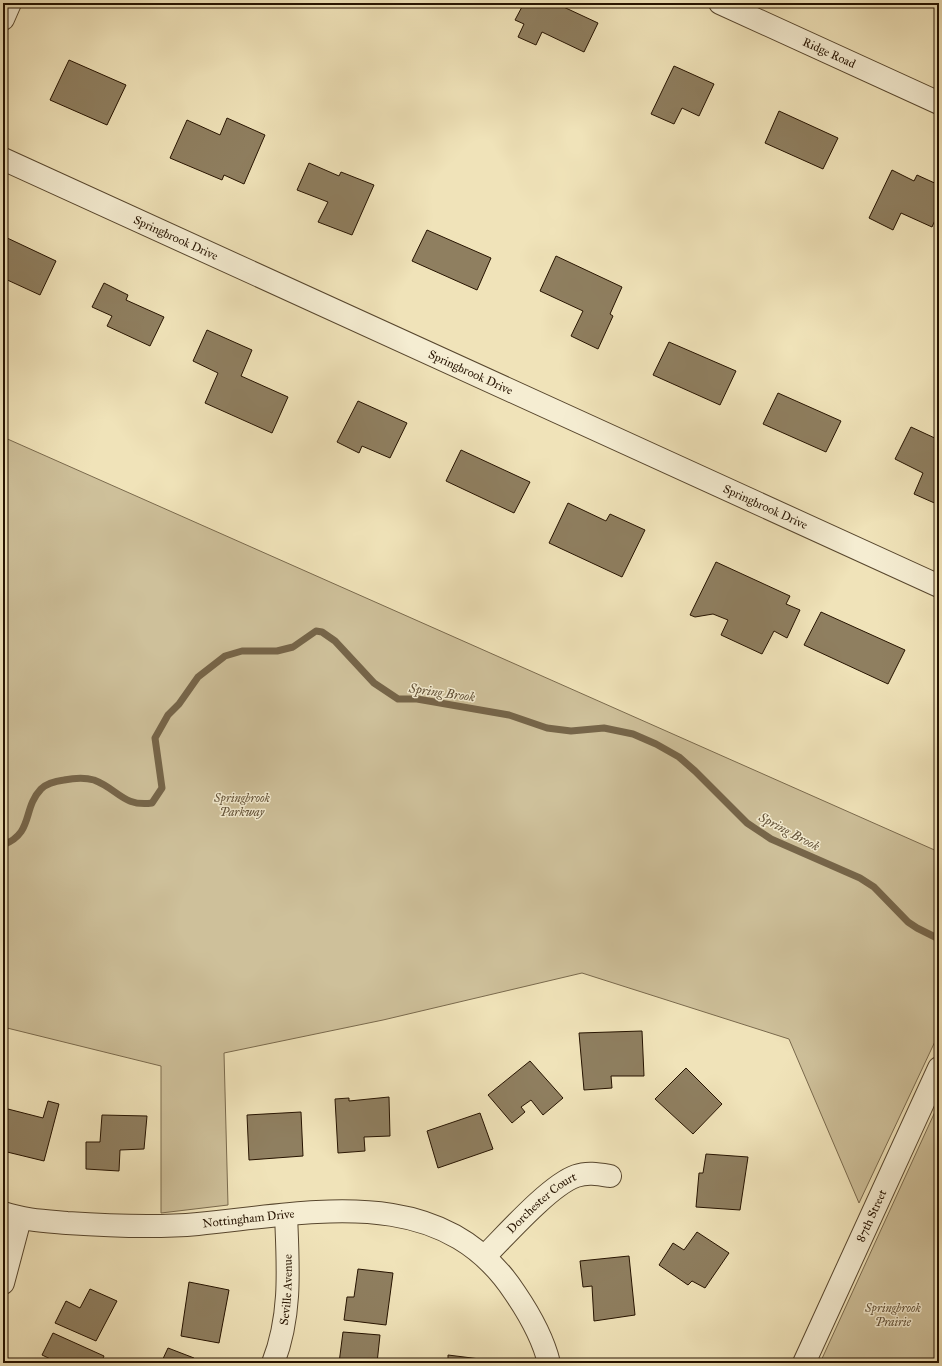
<svg xmlns="http://www.w3.org/2000/svg" width="942" height="1366" viewBox="0 0 942 1366" font-family="'IM FELL Great Primer',serif">
  <style>
    .green { fill: #cec09a; stroke: #7a6a4d }
    .lines { fill: none; stroke-linecap: round; stroke-linejoin: round }
    .stream { stroke: #766549; stroke-width: 7 }
    .building { fill: #8f7f60; stroke: #261300 }
    .minor-casing { stroke: #58472e; stroke-width: 24 }
    .tertiary-casing { stroke: #58472e; stroke-width: 24 }
    .minor { stroke: #f5edd2; stroke-width: 22 }
    .tertiary { stroke: #f5edd2; stroke-width: 22 }
    .labels { text-anchor: middle; dominant-baseline: central; stroke-width: 3; stroke-linejoin: round; paint-order: stroke }
    .street-label { font-size: 12px; fill: #261300; stroke: #f5edd2 }
    .park-label { font-size: 12px; font-style: italic; fill: #615036; stroke: #f5edd2 }
    .water-label { font-size: 13px; font-style: italic; fill: #625137; stroke: #f5edd2 }
  </style>
  <rect width="100%" height="100%" fill="#f0e3b9"/>
  <filter id="stains"><feTurbulence type="fractalNoise" baseFrequency=".005" numOctaves="4"/><feColorMatrix values="0 0 0 0 .2 0 0 0 0 .09 0 0 0 0 .02 0 0 0 .5 -.17"/></filter>
  <radialGradient id="worn" r=".72"><stop offset=".6" stop-color="#630" stop-opacity="0"/><stop offset="1" stop-color="#630" stop-opacity=".3"/></radialGradient>
  <g class="green">
    <path d="M3 437 939 852V1033L859 1203 789 1039 582 973 383 1020 224 1053 228 1205 161 1213V1066L3 1027Z"/>
    <path d="M939 1103V1363H820Z"/>
  </g>
  <g class="lines">
    <path class="stream" d="M3 845C34 833 22 809 41 789 47 783 56 781 64 780 74 778 84 777 94 780 118 789 123 807 152 803L162 788 155 738 168 715 179 704 198 677 225 656 242 651H277L293 647 316 631 322 632 335 641 374 683 398 699H417L509 715 547 728 571 731 604 728 633 734 656 744 679 757 695 771 747 823 771 839 860 878 874 887 908 922 917 928 939 939"/>
  </g>
  <g class="building">
    <path d="M524 3H555L598 23 584 52 542 32 536 45 518 37 524 24 515 20Z"/>
    <path d="M69 60 126 85 107 125 50 100Z"/>
    <path d="M674 66 714 84 699 116 682 108 674 124 651 114Z"/>
    <path d="M779 111 838 138 823 169 765 143Z"/>
    <path d="M227 118 265 135 244 184 224 175 222 180 170 158 187 120 220 135Z"/>
    <path d="M309 163 339 176 341 172 374 185 352 235 318 222 328 202 297 190Z"/>
    <path d="M892 170 914 181 917 175 939 185V219L936 218 932 227 901 213 893 230 869 218Z"/>
    <path d="M427 230 491 258 477 290 412 261Z"/>
    <path d="M3 236 56 261 40 295 3 278Z"/>
    <path d="M556 256 622 287 610 314 613 316 598 349 571 336 583 311 540 291Z"/>
    <path d="M104 283 128 295 126 300 164 317 150 346 107 326 112 316 92 307Z"/>
    <path d="M207 330 252 350 241 376 288 397 272 433 205 403 218 373 193 361Z"/>
    <path d="M669 342 736 371 720 405 653 375Z"/>
    <path d="M778 393 841 421 826 452 763 424Z"/>
    <path d="M358 401 407 423 390 458 362 446 359 453 337 442Z"/>
    <path d="M911 427 939 440V505L914 494 923 473 895 459Z"/>
    <path d="M461 450 530 482 514 513 446 481Z"/>
    <path d="M568 503 606 521 610 514 645 530 622 577 549 543Z"/>
    <path d="M716 562 790 596 786 604 800 610 787 638 774 631 762 654 721 635 728 620 713 614 695 617 690 615Z"/>
    <path d="M821 612 905 650 888 684 804 645Z"/>
    <path d="M642 1031 644 1076H611L612 1088 584 1090 579 1033Z"/>
    <path d="M530 1061 563 1098 543 1115 531 1100 521 1107 525 1112 512 1123 488 1095Z"/>
    <path d="M686 1068 722 1104 693 1134 655 1099Z"/>
    <path d="M389 1097 390 1136 364 1137 365 1151 338 1153 335 1099 349 1098V1101Z"/>
    <path d="M48 1101 59 1104 44 1161 3 1151 4 1108 43 1118Z"/>
    <path d="M301 1112 303 1156 249 1160 247 1115Z"/>
    <path d="M480 1113 493 1149 438 1168 427 1131Z"/>
    <path d="M102 1115 147 1116 144 1149 120 1150 119 1171 86 1169V1142H100Z"/>
    <path d="M706 1154 748 1157 740 1210 696 1207 699 1173H703Z"/>
    <path d="M697 1232 729 1253 705 1288 692 1281 688 1285 659 1265 673 1243 684 1250Z"/>
    <path d="M629 1256 635 1315 594 1321 592 1286 583 1287 580 1261Z"/>
    <path d="M358 1269 393 1273 386 1325 344 1320 347 1297H354Z"/>
    <path d="M189 1282 229 1290 219 1343 181 1336Z"/>
    <path d="M90 1289 117 1301 96 1341 55 1323 66 1301 80 1308Z"/>
    <path d="M343 1332 380 1335 377 1363H339Z"/>
    <path d="M53 1333 104 1356 101 1363H59L42 1355Z"/>
    <path d="M168 1348 194 1358 193 1363H161Z"/>
    <path d="M448 1355 488 1360 487 1363H448Z"/>
    <path d="M648 1360V1363H633Z"/>
  </g>
  <g class="lines">
    <g class="minor-casing">
      <g id="minor">
        <path id="s1" d="M720 3 939 103"/>
        <path d="M3 19 10 3"/>
        <path id="s2" d="M3 159 939 586"/>
        <path id="s3" d="M3 1213C24 1220 45 1221 67 1223 111 1226 155 1228 198 1224 311 1213 442 1181 515 1293 530 1315 543 1338 549 1363"/>
        <path id="s4" d="M485 1256C506 1235 550 1185 576 1176 587 1172 598 1174 610 1176"/>
        <path d="M3 1283 20 1219"/>
        <path id="s5" d="M273 1363C292 1315 288 1265 286 1215"/>
      </g>
    </g>
    <g class="tertiary-casing">
      <g id="tertiary">
        <path id="s6" d="M804 1363 939 1068"/>
      </g>
    </g>
    <use href="#minor" class="minor"/>
    <use href="#tertiary" class="tertiary"/>
  </g>
  <g class="labels">
    <g class="street-label">
      <text stroke="none"><textPath href="#s1" startOffset="120">Ridge Road</textPath></text>
      <text stroke="none"><textPath href="#s2" startOffset="190">Springbrook Drive</textPath></text>
      <text stroke="none"><textPath href="#s2" startOffset="514">Springbrook Drive</textPath></text>
      <text stroke="none"><textPath href="#s2" startOffset="838">Springbrook Drive</textPath></text>
      <text stroke="none"><textPath href="#s4" startOffset="78">Dorchester Court</textPath></text>
      <text stroke="none"><textPath href="#s6" startOffset="162">87th Street</textPath></text>
      <text stroke="none"><textPath href="#s3" startOffset="247">Nottingham Drive</textPath></text>
      <text stroke="none"><textPath href="#s5" startOffset="75">Seville Avenue</textPath></text>
    </g>
    <g class="park-label">
      <text x="242" y="798">Springbrook<tspan x="242" dy="14">Parkway</tspan></text>
      <text x="893" y="1308">Springbrook<tspan x="893" dy="14">Prairie</tspan></text>
    </g>
    <g class="water-label">
      <text transform="translate(442 693) rotate(8)">Spring Brook</text>
      <text transform="translate(789 832) rotate(28)">Spring Brook</text>
    </g>
  </g>
  <rect width="942" height="1366" fill="none" stroke="#f0e3b9" stroke-width="16"/>
  <rect x="4" y="4" width="934" height="1358" fill="none" stroke="#261300" stroke-width="2"/>
  <rect x="8" y="8" width="926" height="1350" fill="none" stroke="#261300"/>
  <rect width="100%" height="100%" filter="url(#stains)"/>
  <rect width="100%" height="100%" fill="url(#worn)"/>
</svg>
